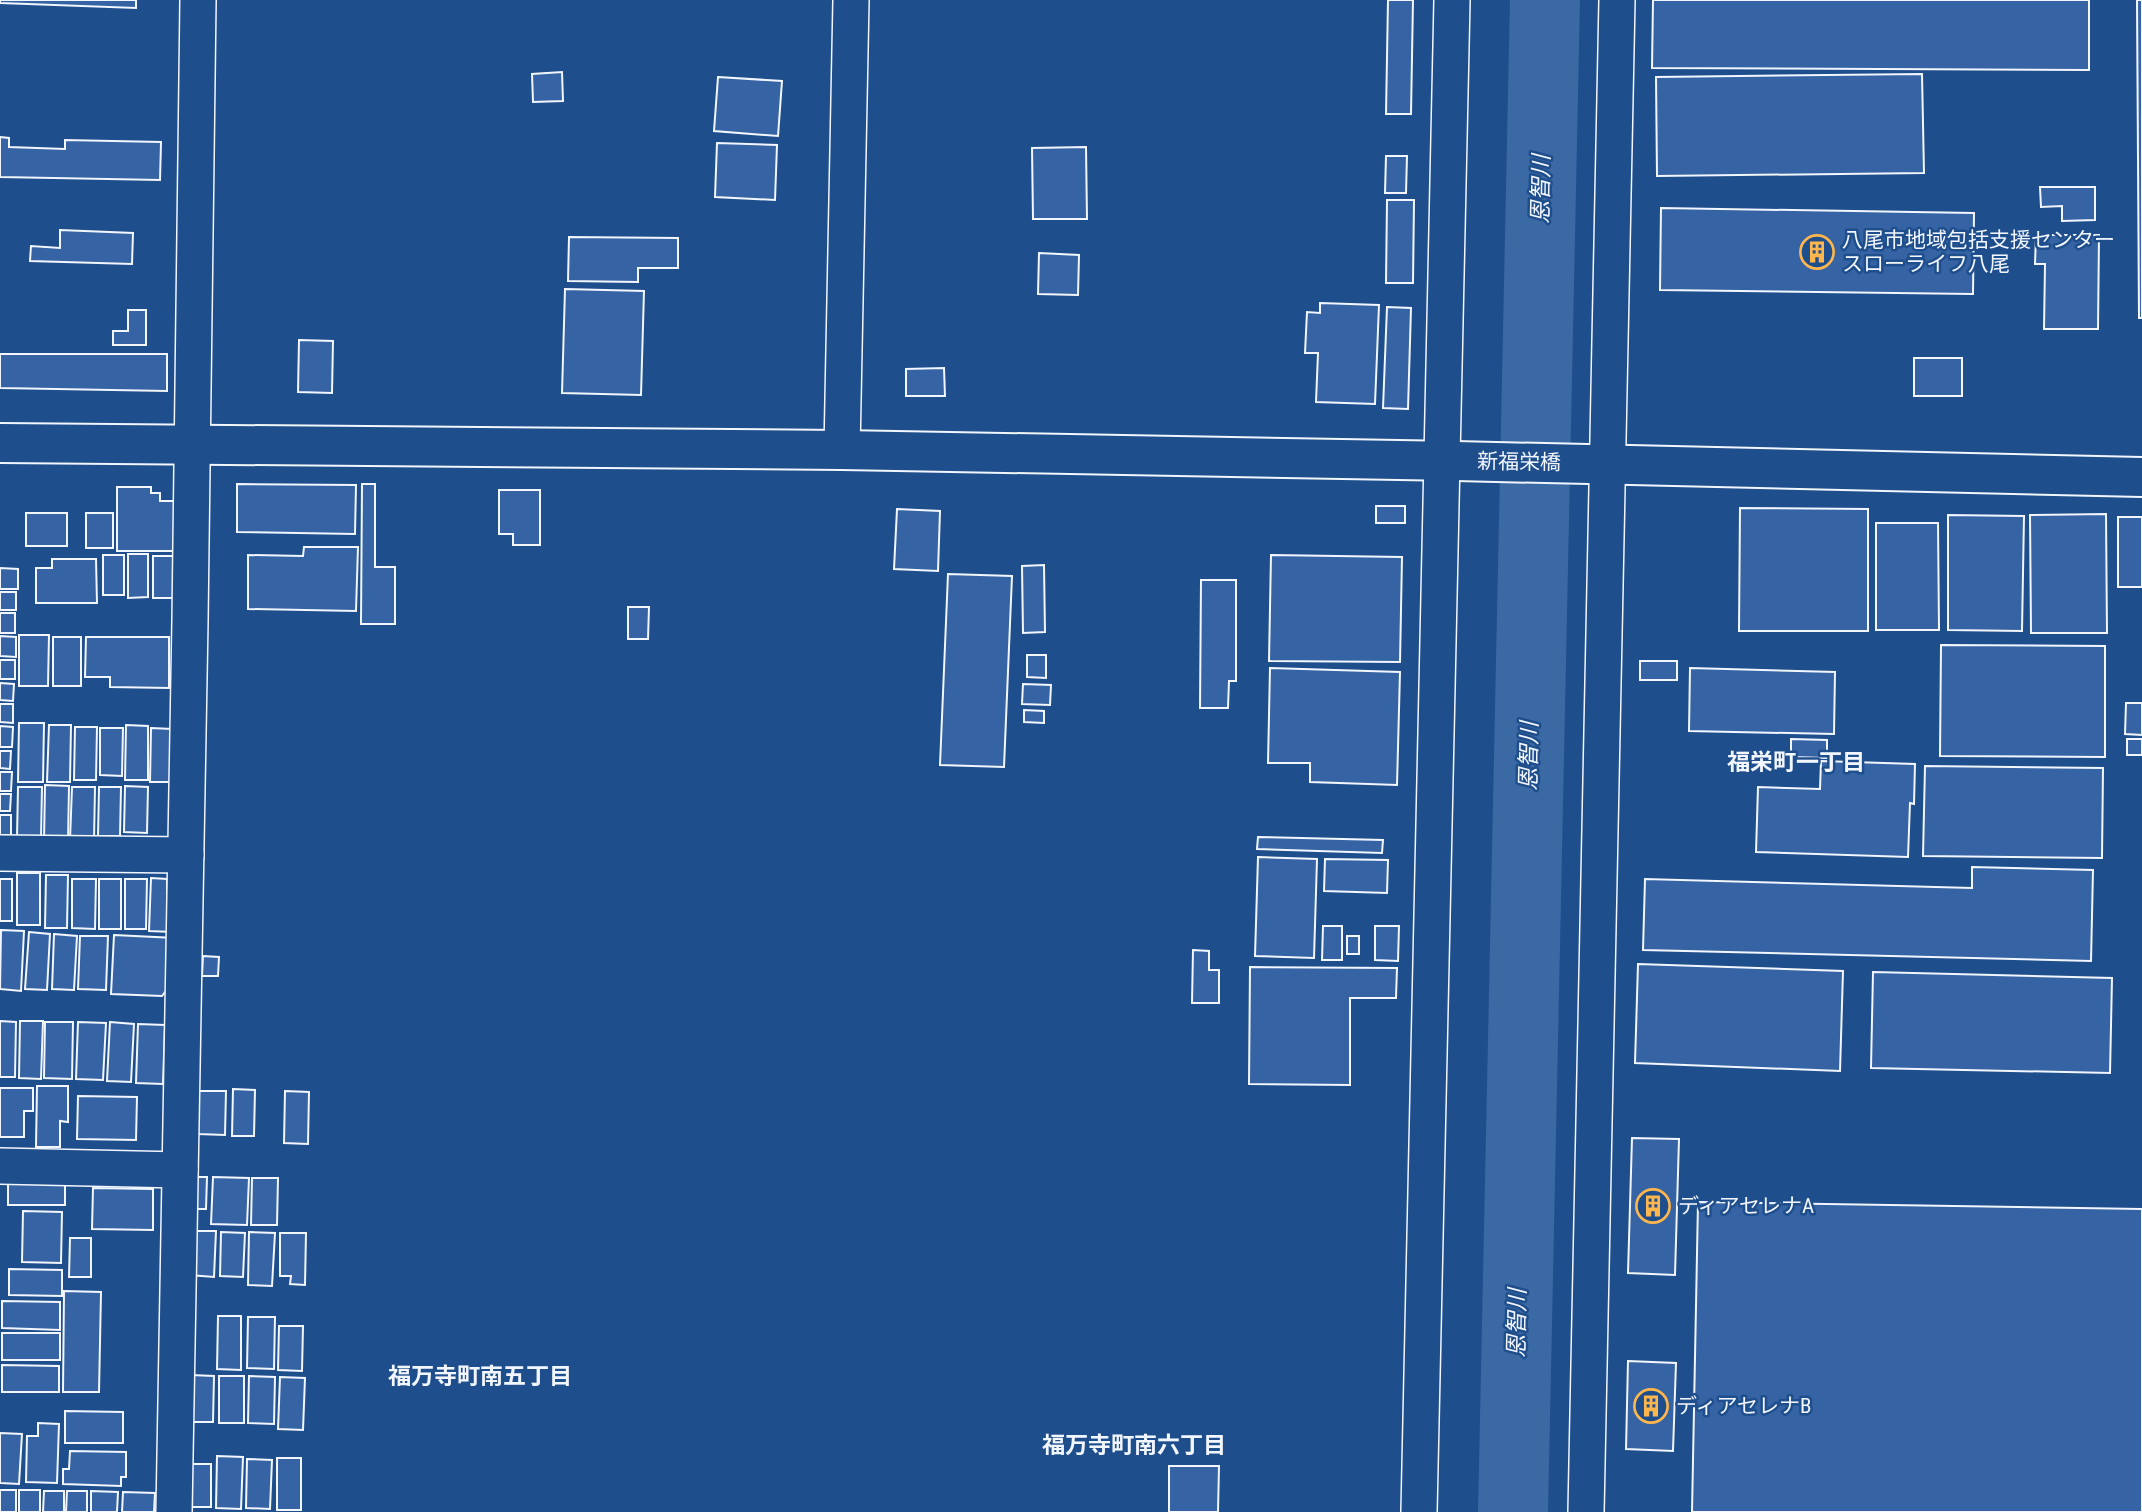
<svg xmlns="http://www.w3.org/2000/svg" width="2142" height="1512" viewBox="0 0 2142 1512" font-family="'Roboto Condensed','Noto Sans JP',sans-serif">
  <style>
    .lines { fill: none; stroke-linecap: round; stroke-linejoin: round }
    .river { stroke: #3b69a3; stroke-width: 70 }
    .building { fill: #3563a3; stroke: #f2f6ff; stroke-width: 2 }
    .street-casing { stroke: #f2f6ff; stroke-width: 38 }
    .secondary-casing { stroke: #f2f6ff; stroke-width: 42 }
    .street { stroke: #1f4e8c; stroke-width: 35 }
    .secondary { stroke: #1f4e8c; stroke-width: 38 }
    .labels { text-anchor: middle; dominant-baseline: central; stroke-width: 5; stroke-linejoin: round; paint-order: stroke }
    .poi-label { font-size: 21px; fill: #f2f6ff; stroke: #1f4e8c; text-anchor: start }
    .street-label { font-size: 21px; fill: #f2f6ff; stroke: #1f4e8c }
    .water-label { font-size: 23px; font-style: italic; fill: #f2f6ff; stroke: #1f4e8c }
    .neighbourhood-label { font-size: 23px; font-weight: bold; fill: #f2f6ff; stroke: #1f4e8c }
  </style>
  <rect width="100%" height="100%" fill="#1f4e8c"/>
  <g class="lines">
    <path class="river" d="M1513 1512 1545 0"/>
  </g>
  <g class="building">
    <path d="M0 0H136V8L0 3Z"/>
    <path d="M1388 0H1413L1411 114H1386Z"/>
    <path d="M1653 0H2089V70L1652 68Z"/>
    <path d="M2137 0H2142V318H2139Z"/>
    <path d="M562 72 563 101 533 102 532 74Z"/>
    <path d="M1922 74 1924 173 1657 176 1656 77Z"/>
    <path d="M718 77 782 81 778 136 714 131Z"/>
    <path d="M0 137 9 138V147L65 149V140L161 142 160 180 0 177Z"/>
    <path d="M717 143 777 145 775 200 715 197Z"/>
    <path d="M1086 147 1087 219H1033L1032 148Z"/>
    <path d="M1386 156H1407L1406 193H1385Z"/>
    <path d="M2040 187H2095V220L2062 221V206L2041 207Z"/>
    <path d="M1387 200H1414L1413 283H1386Z"/>
    <path d="M1661 208 1974 213 1973 294 1660 290Z"/>
    <path d="M60 230 133 233 132 264 30 261 31 246 60 248Z"/>
    <path d="M2036 235H2099L2098 329H2044L2045 264H2035Z"/>
    <path d="M569 237 678 238V268H638V282L568 281Z"/>
    <path d="M1039 253 1079 255 1078 295 1038 294Z"/>
    <path d="M565 289 644 291 641 395 562 393Z"/>
    <path d="M1320 303 1379 305 1375 404 1316 402 1318 353H1305L1307 312 1320 313Z"/>
    <path d="M1387 307 1411 308 1408 409 1383 408Z"/>
    <path d="M128 310H146V345H113V331H128Z"/>
    <path d="M299 340 333 341 332 393 298 392Z"/>
    <path d="M0 354H167V391L0 388Z"/>
    <rect x="1914" y="358" width="48" height="38"/>
    <path d="M944 368 945 396H906V369Z"/>
    <path d="M237 484 356 485 355 534 237 532Z"/>
    <path d="M362 484H375V567H395V624H361Z"/>
    <path d="M117 487H151V493H160V501H178V551H117Z"/>
    <path d="M499 490H540V545H513V534H499Z"/>
    <rect x="1376" y="506" width="29" height="17"/>
    <path d="M1740 508 1868 509V631H1739Z"/>
    <path d="M897 509 940 511 938 571 894 569Z"/>
    <rect x="26" y="513" width="41" height="33"/>
    <rect x="86" y="513" width="27" height="35"/>
    <path d="M2106 514 2107 633H2031L2030 515Z"/>
    <path d="M1948 515 2024 516 2022 631 1948 630Z"/>
    <rect x="2118" y="517" width="24" height="70"/>
    <path d="M1876 523H1938L1939 630H1876Z"/>
    <path d="M304 547H358L356 611 248 609V555L303 556Z"/>
    <path d="M128 554H148V597L128 598Z"/>
    <rect x="103" y="555" width="21" height="40"/>
    <path d="M1271 555 1402 557 1400 662 1269 661Z"/>
    <rect x="153" y="556" width="24" height="42"/>
    <path d="M52 559H96L97 603H36V568H52Z"/>
    <path d="M1044 565 1045 632 1023 633 1022 566Z"/>
    <path d="M0 568 18 569V589H0Z"/>
    <path d="M948 574 1012 576 1004 767 940 765Z"/>
    <path d="M1201 580H1236V681H1229L1228 708H1200Z"/>
    <rect x="0" y="592" width="16" height="18"/>
    <path d="M628 607H649L648 639H628Z"/>
    <rect x="0" y="613" width="15" height="20"/>
    <path d="M19 635H49L48 686H19Z"/>
    <path d="M0 636 16 637V657L0 656Z"/>
    <rect x="53" y="637" width="28" height="49"/>
    <path d="M86 637H169V688L110 687V677H85Z"/>
    <path d="M1941 645 2105 646V757L1940 756Z"/>
    <path d="M1027 655H1046V678L1027 677Z"/>
    <rect x="0" y="660" width="15" height="19"/>
    <rect x="1640" y="661" width="37" height="19"/>
    <path d="M1270 668 1400 672 1397 785 1310 782V763H1268Z"/>
    <path d="M1690 668 1835 672 1834 734 1689 731Z"/>
    <path d="M0 683 14 684 13 701 0 700Z"/>
    <path d="M1023 684 1051 685 1050 705 1022 704Z"/>
    <path d="M2126 703H2142V735L2125 734Z"/>
    <path d="M0 704H13V723L0 722Z"/>
    <path d="M1024 710 1044 711V723L1024 722Z"/>
    <path d="M19 723H44L43 782H18Z"/>
    <path d="M49 725H71L70 782H47Z"/>
    <path d="M126 725 148 726V780H125Z"/>
    <path d="M0 726 13 727 12 747H0Z"/>
    <path d="M75 727H97L96 780H74Z"/>
    <path d="M100 728H123L122 776 100 775Z"/>
    <path d="M151 728 172 729 171 782H150Z"/>
    <path d="M1791 739 1827 740V758L1791 757Z"/>
    <rect x="2127" y="739" width="15" height="16"/>
    <path d="M0 751H11L10 769 0 768Z"/>
    <path d="M1821 761 1915 764 1914 804 1910 803 1908 857 1756 852 1758 787 1820 789Z"/>
    <path d="M1925 766 2103 768 2102 858 1923 856Z"/>
    <path d="M0 772H12L11 791H0Z"/>
    <path d="M45 785 69 786 68 842H44Z"/>
    <path d="M125 786 148 787 147 833 124 832Z"/>
    <path d="M18 787H42L41 839 17 838Z"/>
    <path d="M72 787H95L94 841 70 840Z"/>
    <path d="M99 787H121L120 836H98Z"/>
    <path d="M0 794H11L10 811H0Z"/>
    <rect x="0" y="815" width="11" height="20"/>
    <path d="M1258 837 1383 840 1382 853 1257 849Z"/>
    <path d="M1258 857 1317 859 1314 958 1255 956Z"/>
    <path d="M1325 859 1388 860 1387 893 1324 891Z"/>
    <path d="M1972 867 2093 870 2091 961 1643 950 1645 879 1972 888Z"/>
    <rect x="17" y="873" width="23" height="52"/>
    <path d="M46 875H68L67 928H45Z"/>
    <path d="M151 878 167 879V893H174L173 932 149 931Z"/>
    <rect x="0" y="879" width="12" height="42"/>
    <path d="M72 879H96L95 929 72 928Z"/>
    <rect x="99" y="879" width="22" height="50"/>
    <path d="M125 879H147L146 929H125Z"/>
    <path d="M1323 926H1342V960H1322Z"/>
    <path d="M1375 926H1399L1398 961 1375 960Z"/>
    <path d="M1 930 24 931 21 991 0 989Z"/>
    <path d="M29 932 50 934 47 990 25 989Z"/>
    <path d="M54 934 77 936 74 990 52 989Z"/>
    <path d="M114 935 175 938 172 983 162 996 111 994Z"/>
    <path d="M80 936H108L106 990 78 989Z"/>
    <rect x="1347" y="936" width="12" height="18"/>
    <path d="M1193 950 1209 951V970H1219V1003H1192Z"/>
    <path d="M203 956 219 957 218 976H202Z"/>
    <path d="M1638 964 1843 971 1840 1071 1635 1063Z"/>
    <path d="M1250 967 1397 968 1396 998H1350V1085L1249 1084Z"/>
    <path d="M1873 972 2112 978 2110 1073 1871 1068Z"/>
    <path d="M0 1021 16 1022 15 1077H0Z"/>
    <path d="M20 1021H43L41 1079 19 1078Z"/>
    <path d="M45 1022H73L72 1079 44 1078Z"/>
    <path d="M78 1022 106 1023 103 1080 76 1079Z"/>
    <path d="M110 1022 134 1024 131 1082 107 1081Z"/>
    <path d="M138 1024 165 1025 163 1084 136 1083Z"/>
    <path d="M37 1086H68V1122L60 1121V1147H36Z"/>
    <path d="M0 1088H33V1111H24V1137H0Z"/>
    <path d="M233 1089 255 1090 254 1136H232Z"/>
    <path d="M199 1091H226L225 1135 198 1134Z"/>
    <path d="M285 1091 309 1092 308 1144 284 1143Z"/>
    <path d="M78 1096 137 1097 136 1140 77 1139Z"/>
    <path d="M1632 1138 1679 1139 1675 1275 1628 1273Z"/>
    <path d="M191 1177H207L206 1209H190Z"/>
    <path d="M213 1177 249 1178 247 1225 211 1224Z"/>
    <path d="M252 1178H278L277 1225H251Z"/>
    <path d="M8 1180 65 1181V1205H8Z"/>
    <path d="M93 1188 153 1189V1230L92 1229Z"/>
    <path d="M1698 1202 2142 1209V1512H1692Z"/>
    <path d="M23 1211 62 1212 61 1263 22 1262Z"/>
    <path d="M191 1231H216L214 1277 189 1275Z"/>
    <path d="M221 1232 245 1233 243 1277 220 1276Z"/>
    <path d="M249 1232 275 1233 272 1286 248 1285Z"/>
    <path d="M280 1233H306L305 1285 290 1284 291 1276H280Z"/>
    <path d="M70 1238H91V1277H69Z"/>
    <path d="M9 1269 62 1270V1296L9 1295Z"/>
    <path d="M64 1291 101 1292 99 1392H63Z"/>
    <path d="M2 1301 60 1302V1330L2 1328Z"/>
    <path d="M218 1316H241V1370L217 1369Z"/>
    <path d="M248 1317H275L274 1369 247 1368Z"/>
    <path d="M279 1326H303L302 1371 278 1370Z"/>
    <rect x="2" y="1333" width="58" height="27"/>
    <path d="M1628 1361 1676 1363 1673 1451 1626 1449Z"/>
    <path d="M2 1365 59 1366V1392H2Z"/>
    <path d="M191 1375 214 1376 213 1422H191Z"/>
    <rect x="219" y="1376" width="25" height="47"/>
    <path d="M249 1376 275 1377 274 1424 248 1423Z"/>
    <path d="M280 1377 305 1378 303 1430 278 1429Z"/>
    <path d="M65 1411 123 1412V1443H65Z"/>
    <path d="M38 1423 59 1424 57 1483 26 1482 27 1436H38Z"/>
    <path d="M0 1433 22 1434 19 1484 0 1483Z"/>
    <path d="M70 1451 126 1452V1477H121V1486L63 1484V1469H69Z"/>
    <path d="M217 1456 243 1457 241 1509 216 1508Z"/>
    <rect x="277" y="1458" width="24" height="52"/>
    <path d="M247 1459 272 1460 270 1509 246 1508Z"/>
    <path d="M188 1464H211V1507H187Z"/>
    <path d="M1169 1466H1219L1218 1512H1169Z"/>
    <rect x="0" y="1490" width="16" height="22"/>
    <rect x="19" y="1490" width="21" height="22"/>
    <path d="M44 1491H64V1512H43Z"/>
    <path d="M67 1491H87V1512H66Z"/>
    <path d="M91 1491 118 1492 117 1512H91Z"/>
    <path d="M123 1492 155 1493 154 1512H122Z"/>
  </g>
  <g class="lines">
    <g class="street-casing">
      <g id="street">
        <path d="M842 450 851 0"/>
        <path d="M0 853 186 855"/>
        <path d="M0 1166 180 1170"/>
        <path d="M174 1512 190 621 198 0"/>
        <path d="M1419 1512 1452 0"/>
        <path d="M1586 1512 1617 0"/>
      </g>
    </g>
    <g class="secondary-casing">
      <path id="secondary" d="M0 443 842 450 1456 461 2142 477"/>
    </g>
    <use href="#street" class="street"/>
    <use href="#secondary" class="secondary"/>
  </g>
  <defs>
    <g id="building-ring" transform="scale(1.75)"><circle r="9.5" fill="#1f4e8c" stroke="#ffb74d" stroke-width="1.5"/><path d="M-4-6H4V6H1V3H-1V6H-4ZM-2.5-4.3h1.7v1.8h-1.7ZM.8-4.3h1.7v1.8H.8ZM-2.5-1h1.7V.8h-1.7ZM.8-1h1.7V.8H.8Z" fill="#ffb74d"/></g>
  </defs>
  <g fill-rule="evenodd">
    <use href="#building-ring" x="1817" y="252"/>
    <use href="#building-ring" x="1653" y="1206"/>
    <use href="#building-ring" x="1651" y="1406"/>
  </g>
  <g class="labels">
    <g class="poi-label">
      <text x="1842" y="240">八尾市地域包括支援センター<tspan x="1842" dy="24">スローライフ八尾</tspan></text>
      <text x="1678" y="1206">ディアセレナA</text>
      <text x="1676" y="1406">ディアセレナB</text>
    </g>
    <g class="street-label">
      <text transform="translate(1519 462) rotate(1)">新福栄橋</text>
    </g>
    <g class="water-label">
      <text transform="translate(1541 189) rotate(-89)">恩智川</text>
      <text transform="translate(1529 756) rotate(-89)">恩智川</text>
      <text transform="translate(1517 1323) rotate(-89)">恩智川</text>
    </g>
    <g class="neighbourhood-label">
      <text x="1796" y="762">福栄町一丁目</text>
      <text x="480" y="1376">福万寺町南五丁目</text>
      <text x="1134" y="1445">福万寺町南六丁目</text>
    </g>
  </g>
</svg>
